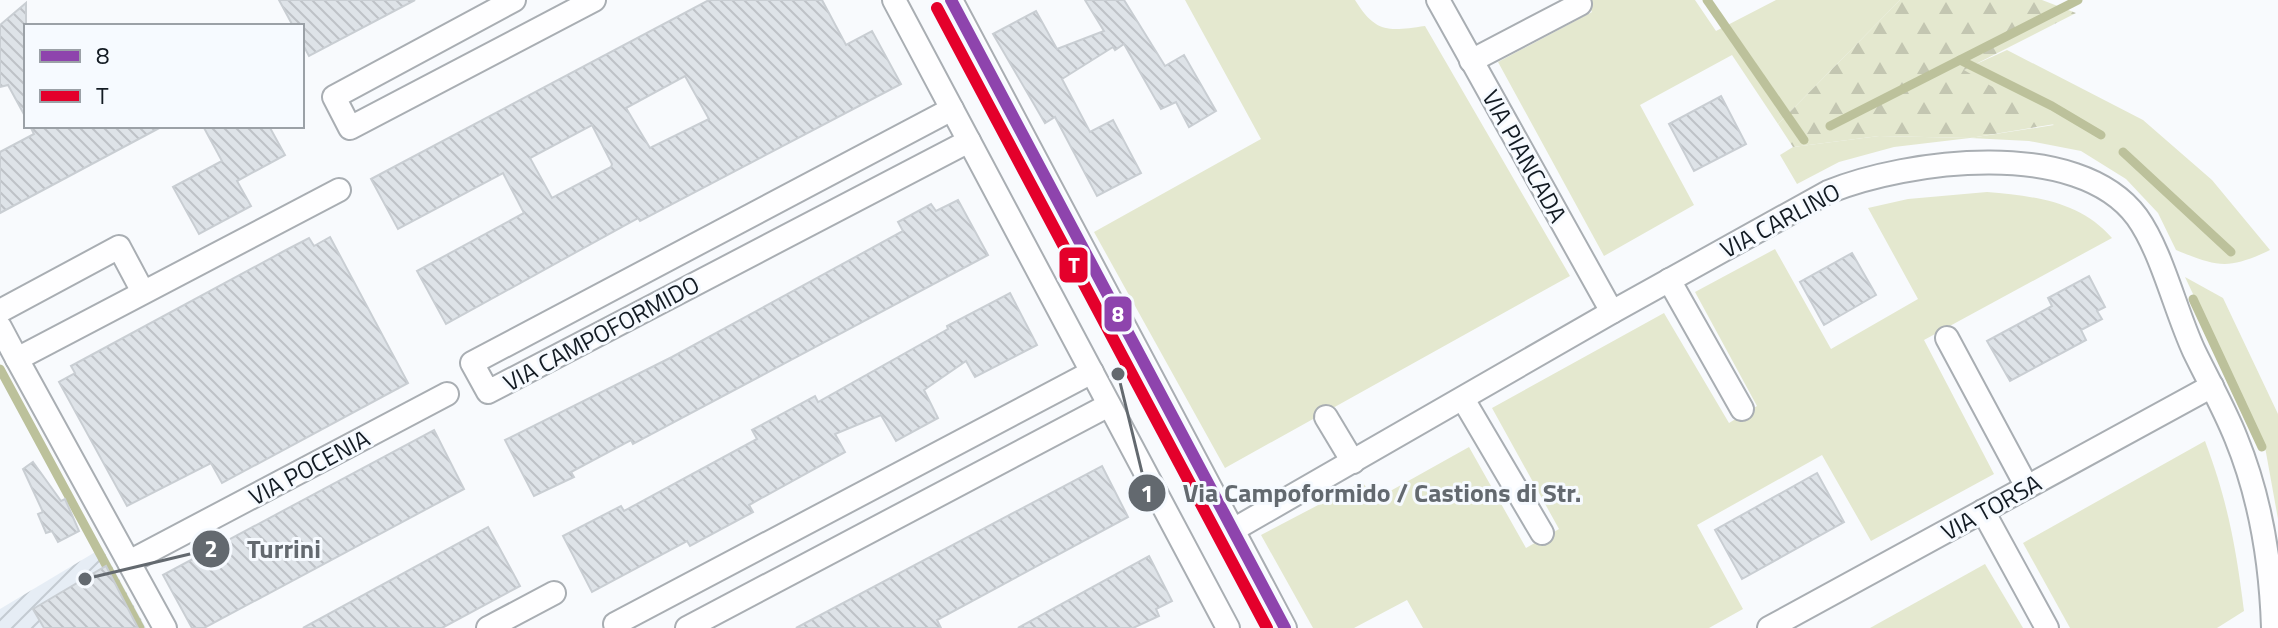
<svg xmlns="http://www.w3.org/2000/svg" width="2278" height="628" viewBox="0 0 2278 628" font-family="'Titillium Web',sans-serif">
  <style>
    .industrial { fill: url(#industrial-furrows) }
    .green { fill: #e4e8cf }
    .forest { fill: url(#forest-firs) }
    .lines { fill: none; stroke-linecap: round; stroke-linejoin: round }
    .stream { stroke: #bcc19b; stroke-width: 9 }
    .building { fill: url(#building-back-hatch); stroke: #c9ced3; stroke-width: 2; fill-rule: evenodd }
    .street-casing { stroke: #a9aeb3; stroke-width: 26 }
    .street { stroke: #fefeff; stroke-width: 22 }
    .bus-1-casing { stroke: #f6faff; stroke-width: 18 }
    .bus-2-casing { stroke: #f6faff; stroke-width: 18 }
    .bus-1 { stroke: #8e44ad; stroke-width: 12 }
    .bus-2 { stroke: #e4002b; stroke-width: 12 }
    .labels { text-anchor: middle; dominant-baseline: central; stroke-width: 6; stroke-linejoin: round; paint-order: stroke }
    .street-label { font-size: 24px; fill: #131b23; stroke: #f6faff }
    .leader { fill: none; stroke: #63696f; stroke-width: 3 }
    .callout-dot { fill: #63696f; stroke: #f6faff; stroke-width: 3 }
    .mark-label { font-size: 24px; text-anchor: middle; font-weight: bold; fill: #fff }
    .callout-label { font-size: 26px; text-anchor: middle; font-weight: bold; fill: #63696f; stroke: #f6faff; stroke-width: 6; stroke-linejoin: round; paint-order: stroke }
    .line-badge { stroke: #f6faff; stroke-width: 3 }
    .badge-label { font-size: 22px; text-anchor: middle; font-weight: bold; fill: #fff }
  </style>
  <defs>
    <pattern id="industrial-furrows" width="10" height="10" patternUnits="userSpaceOnUse" patternTransform="scale(2)"><rect width="10" height="10" fill="#e6edf5"/><path d="M-1 1l2-2M0 10L10 0M9 11l2-2" fill="none" stroke="#c4cbd2"/></pattern>
    <pattern id="forest-firs" width="22" height="20" patternUnits="userSpaceOnUse" patternTransform="scale(2)"><rect width="22" height="20" fill="#e4e8cf"/><path d="M5 1l3.5 6h-7zM16 11l3.5 6h-7z" fill="#c3c6b1"/></pattern>
    <pattern id="building-back-hatch" width="6" height="6" patternUnits="userSpaceOnUse" patternTransform="scale(2)"><rect width="6" height="6" fill="#dee3e8"/><path d="M-1 5l2 2M0 0l6 6M5-1l2 2" fill="none" stroke="#bec2c7"/></pattern>
  </defs>
  <rect width="100%" height="100%" fill="#f8fafd"/>
  <path class="industrial" d="M102 548 146 628H0V609Z"/>
  <g class="green">
    <path d="M1185 0H1355C1376 34 1389 31 1425 26L1570 276 1225 468 1094 232 1261 139Z"/>
    <path d="M1586 0H1695L1716 31 1776 0H1900L1778 124 1732 55 1640 105 1694 205 1604 256 1498 62 1592 12Z"/>
    <path d="M2007 50 2143 120 2212 180 2270 250C2228 270 2218 267 2176 250L2158 213 2126 179 2081 151 2029 141 1970 138 1894 147 1839 162 1797 184 1780 155 1793 147 1879 136 1970 138 2054 125 1963 70Z"/>
    <path d="M1987 192C2034 196 2080 201 2112 238L1924 340 1994 474 1871 541 1822 455 1697 525 1743 609 1709 628H1423L1407 600 1354 628H1313L1261 535 1362 482 1376 499 1469 447 1526 548 1559 529 1492 408 1664 313 1729 423 1757 406 1695 292 1775 249 1831 349 1918 299 1868 208 1908 199Z"/>
    <path d="M2185 277 2223 298 2278 414V519L2265 447Z"/>
    <path d="M2205 441C2228 502 2236 548 2244 611L2217 628H2070L2023 543Z"/>
    <path d="M1985 564 2023 628H1870Z"/>
  </g>
  <path class="forest" d="M1900 0H2042L2076 13 1964 70 2055 124 1970 138 1879 136 1793 147 1778 124Z"/>
  <g class="lines">
    <g class="stream">
      <path d="M1707 0 1804 140"/>
      <path d="M1960 60 2052 106 2101 135"/>
      <path d="M1830 126 2078 0"/>
      <path d="M2123 152 2231 252"/>
      <path d="M2193 299 2262 447"/>
      <path d="M0 369 140 628"/>
    </g>
  </g>
  <g class="building">
    <path d="M279 0H415L309 56 302 43V26H293Z"/>
    <path d="M709 0H822L846 45 872 31 901 84 640 221 638 218 446 324 417 271 524 213 503 173 398 229 371 179ZM685 76 709 119 650 148 626 108ZM592 125 612 164 611 167 552 198 530 158Z"/>
    <path d="M1085 0H1124L1165 66 1184 55 1216 111 1189 127 1176 102 1161 109 1124 44 1115 50 1113 47 1062 79 1090 132 1113 120 1141 173 1097 196 1055 117 1045 123 993 34 1036 11 1057 49 1104 31Z"/>
    <path d="M26 3V118L8 85 0 87V25Z"/>
    <path d="M1721 96 1746 144 1694 171 1669 124Z"/>
    <path d="M30 126H163L0 213V152L34 134Z"/>
    <path d="M203 126H269L285 155 237 181 251 206 199 234 173 187 222 161Z"/>
    <path d="M958 200 988 255 633 444 631 440 571 472 574 477 534 496 505 440 672 357 903 231 898 222 931 204 936 211Z"/>
    <path d="M330 237 408 383 222 483 211 463 127 506 59 382 75 373 71 366 286 250 309 238 314 246Z"/>
    <path d="M1852 253 1876 295 1824 325 1800 282Z"/>
    <path d="M2089 276 2105 307 2097 311 2102 319 2081 330 2086 340 2010 381 1987 341 2052 306 2048 298Z"/>
    <path d="M1010 293 1037 345 975 377 966 361 924 390 938 418 896 441 881 415 835 434 845 452 749 505 753 512 690 546 687 541 592 592 563 536 621 506 624 511 757 439 752 430 815 396 818 402 948 329 947 326Z"/>
    <path d="M434 430 464 489 204 628H192L163 575Z"/>
    <path d="M33 462 61 501 65 499 79 531 58 542 52 531 46 533 38 514 43 512 23 469Z"/>
    <path d="M1102 466 1128 517 937 620 941 628H796Z"/>
    <path d="M1817 473 1844 522 1742 579 1715 530Z"/>
    <path d="M488 527 520 586 442 628H303Z"/>
    <path d="M1149 556 1172 601 1156 609 1159 616 1133 628H1018Z"/>
    <path d="M106 566 138 628H44L33 609Z"/>
  </g>
  <g class="lines">
    <g class="street-casing">
      <g id="street">
        <path d="M514 0 334 97 350 128 594 0"/>
        <path d="M894 0 1228 628"/>
        <path d="M951 0 1285 628"/>
        <path d="M1438 0 1612 312"/>
        <path d="M1471 61 1580 4"/>
        <path d="M952 109 472 363 488 392 969 141"/>
        <path d="M1669 280 1742 409"/>
        <path d="M0 311 119 247 143 292"/>
        <path d="M0 327 17 359"/>
        <path d="M1947 338 2027 487"/>
        <path d="M1463 399 1542 533"/>
        <path d="M1326 417 1353 462"/>
        <path d="M1983 511 2047 628"/>
        <path d="M1233 530 1612 312 1828 192C1907 160 2078 137 2137 217 2162 252 2175 310 2194 351 2208 380 2224 408 2236 438 2261 499 2271 563 2273 628"/>
        <path d="M129 562 447 394"/>
        <path d="M165 628 17 359 339 190"/>
        <path d="M488 628 554 593"/>
        <path d="M617 628 615 624 1092 372"/>
        <path d="M687 628 1109 405"/>
        <path d="M1769 628 2212 386"/>
      </g>
    </g>
    <use href="#street" class="street"/>
    <g class="bus-1-casing">
      <path id="bus-1" d="M951 0 1285 628"/>
    </g>
    <g class="bus-2-casing">
      <path id="bus-2" d="M937 8 1267 628"/>
    </g>
    <use href="#bus-1" class="bus-1"/>
    <use href="#bus-2" class="bus-2"/>
  </g>
  <g class="labels">
    <g class="street-label">
      <text transform="translate(1525 156) rotate(61)">VIA PIANCADA</text>
      <text transform="translate(1780 220) rotate(-28)">VIA CARLINO</text>
      <text transform="translate(601 333) rotate(-28)">VIA CAMPOFORMIDO</text>
      <text transform="translate(309 467) rotate(-28)">VIA POCENIA</text>
      <text transform="translate(1991 507) rotate(-29)">VIA TORSA</text>
    </g>
  </g>
  <path class="leader" d="M1118 374L1147 493M85 579L211 549"/>
  <g class="callout-dot">
    <circle cx="1118" cy="374" r="8"/>
    <circle cx="85" cy="579" r="8"/>
    <circle cx="1147" cy="493" r="20"/>
    <circle cx="211" cy="549" r="20"/>
  </g>
  <g class="mark-label">
    <text x="1147" y="502">1</text>
    <text x="211" y="557">2</text>
  </g>
  <g class="callout-label">
    <text x="1382" y="502">Via Campoformido / Castions di Str.</text>
    <text x="284" y="558">Turrini</text>
  </g>
  <g class="line-badge">
    <rect x="1058" y="246" width="31" height="38" rx="8" fill="#e4002b"/>
    <rect x="1103" y="295" width="30" height="38" rx="8" fill="#8e44ad"/>
  </g>
  <g class="badge-label">
    <text x="1074" y="273">T</text>
    <text x="1118" y="322">8</text>
  </g>
  <rect x="24" y="24" width="280" height="104" fill="#f6faff" stroke="#9ba1a7" stroke-width="2"/>
  <rect x="40" y="50" width="40" height="12" fill="#8e44ad" stroke="#9ba1a7" stroke-width="2"/>
  <text x="96" y="64" font-size="24" fill="#131b23">8</text>
  <rect x="40" y="90" width="40" height="12" fill="#e4002b" stroke="#9ba1a7" stroke-width="2"/>
  <text x="96" y="104" font-size="24" fill="#131b23">T</text>
</svg>
